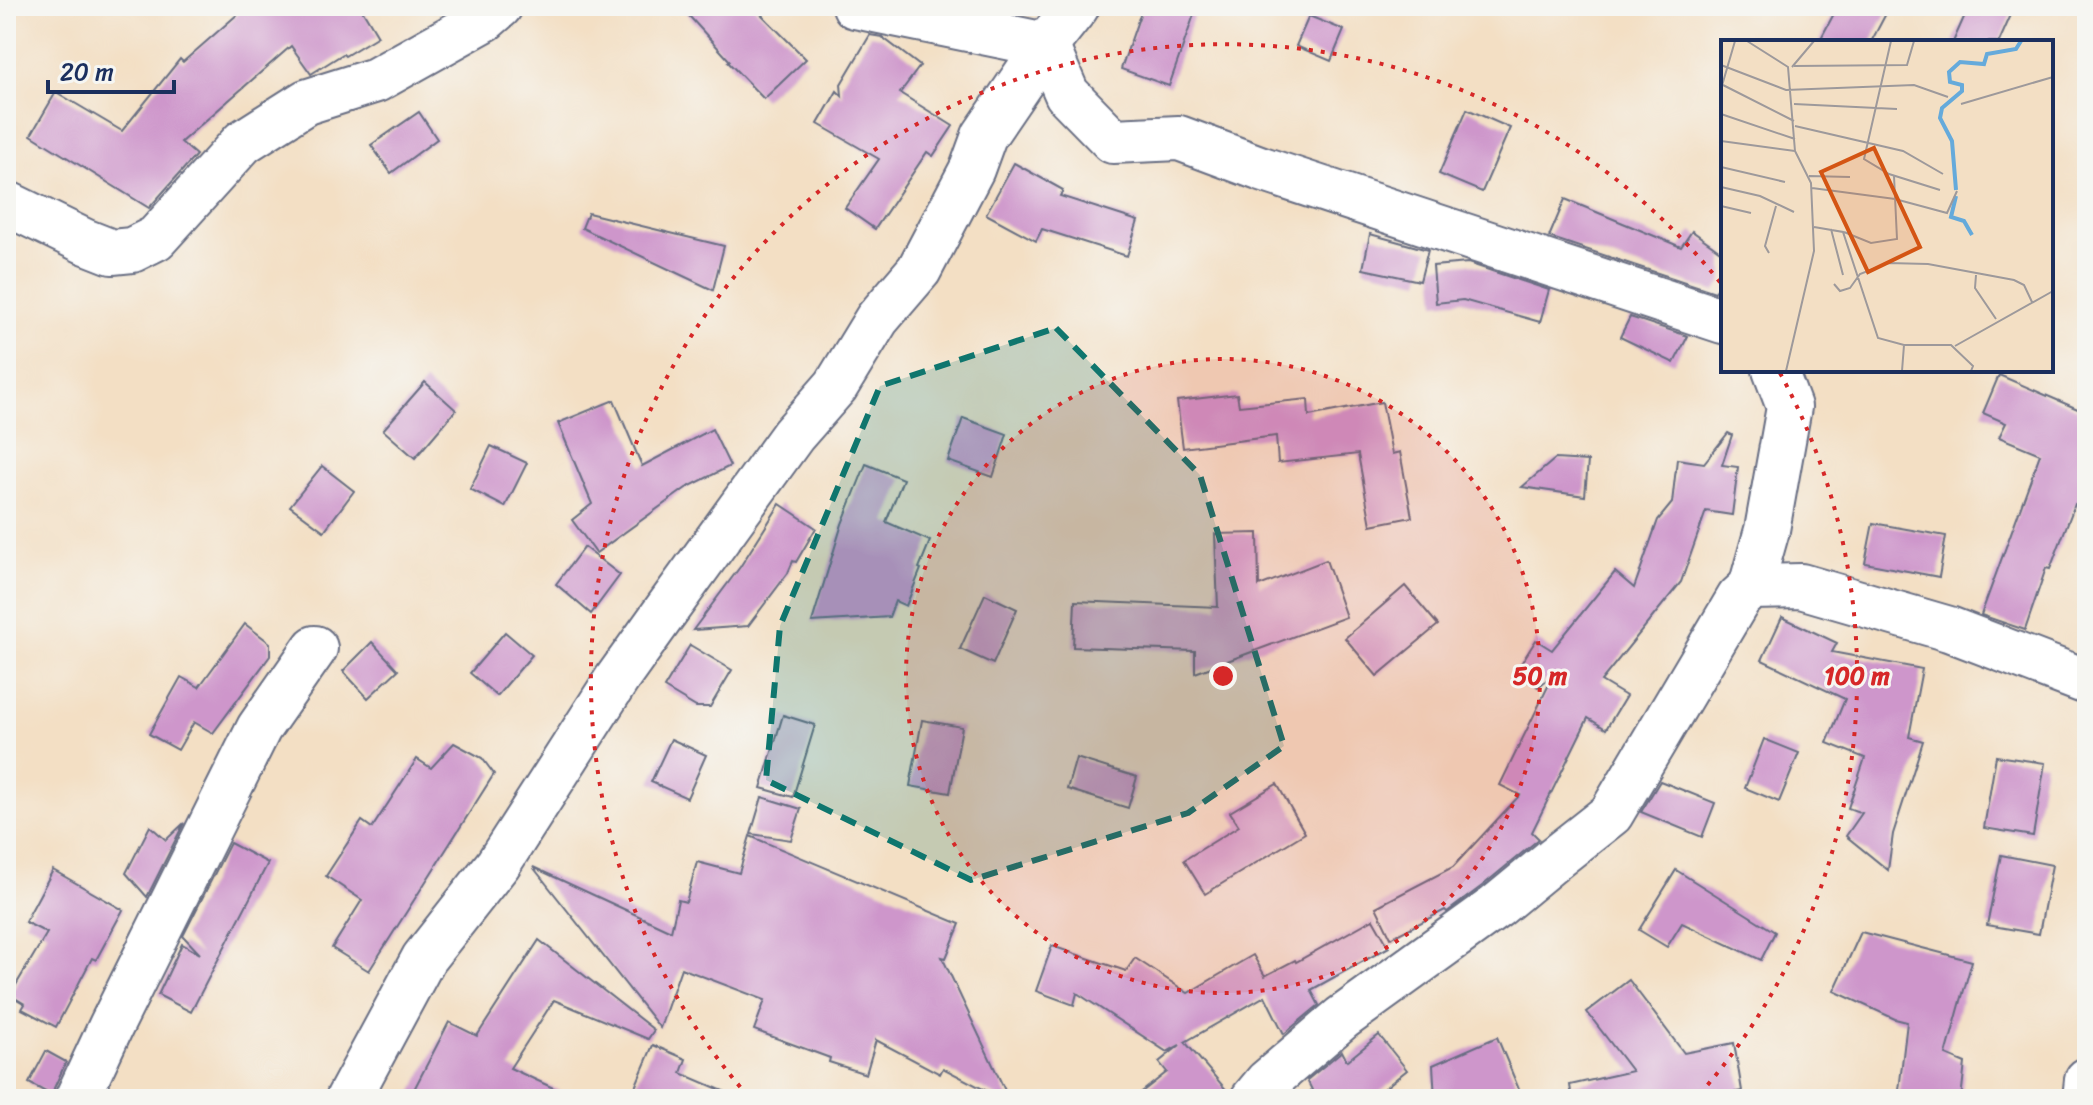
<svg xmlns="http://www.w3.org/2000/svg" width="2093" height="1105" viewBox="0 0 2093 1105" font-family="Sriracha,sans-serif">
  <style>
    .building { fill: #ce96cb }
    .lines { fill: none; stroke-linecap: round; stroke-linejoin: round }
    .minor-casing { stroke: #676d82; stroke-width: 48 }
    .minor { stroke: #fff; stroke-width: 44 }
    .marked { fill: #0f766e; fill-opacity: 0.2; stroke: #0f766e; stroke-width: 6; stroke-dasharray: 16 10; stroke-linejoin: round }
    .ring { fill: none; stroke: #d62828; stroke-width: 4; stroke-dasharray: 4 8 }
    .inset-river { fill: none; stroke: #65aadb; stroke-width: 4 }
    .inset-road { fill: none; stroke: #9d999b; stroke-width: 2 }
    .view { fill: #d45514; fill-opacity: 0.15; stroke: #d45514; stroke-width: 4 }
    .inset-edge { fill: none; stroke: #1b2f5e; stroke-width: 4 }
    .centre { fill: #d62828; stroke: #f6f6f2; stroke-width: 4 }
    .ring-label { font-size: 24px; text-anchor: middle; font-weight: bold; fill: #d62828; stroke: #f6f6f2; stroke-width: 6; stroke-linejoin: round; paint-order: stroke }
  </style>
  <rect width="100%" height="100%" fill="#f6f6f2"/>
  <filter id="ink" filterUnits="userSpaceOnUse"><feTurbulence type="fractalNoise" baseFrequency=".0125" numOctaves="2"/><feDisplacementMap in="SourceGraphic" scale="16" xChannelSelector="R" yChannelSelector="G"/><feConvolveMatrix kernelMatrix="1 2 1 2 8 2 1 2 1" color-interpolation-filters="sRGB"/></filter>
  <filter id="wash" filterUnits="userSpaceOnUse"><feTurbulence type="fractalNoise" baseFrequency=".006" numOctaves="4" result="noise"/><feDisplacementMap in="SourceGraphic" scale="32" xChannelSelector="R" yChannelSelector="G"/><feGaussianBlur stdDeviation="1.8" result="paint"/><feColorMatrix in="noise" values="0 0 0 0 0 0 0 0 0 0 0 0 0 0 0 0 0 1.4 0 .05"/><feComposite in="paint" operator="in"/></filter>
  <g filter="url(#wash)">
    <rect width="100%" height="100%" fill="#f3dfc4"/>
    <g id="blocks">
      <g class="building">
        <path d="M247 6H360L378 36 345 56 343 54 311 74 291 46 181 142 196 155 149 208 31 135 56 92 122 131 180 59 183 62Z"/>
        <path d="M680 6H753L806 59 764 99 728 62 730 61Z"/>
        <path d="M1143 6H1197L1169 86 1121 69Z"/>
        <path d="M1838 6H1890L1871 42H1819Z"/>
        <path d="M1969 6H1992L2011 15 1999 42H1953Z"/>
        <path d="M1309 16 1344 30 1331 61 1296 46Z"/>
        <path d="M870 35 882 37 920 66 900 93 953 126 933 156 927 152 875 229 845 208 879 159 818 124 837 91 842 96 841 84Z"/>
        <path d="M1467 109 1510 128 1482 192 1439 174Z"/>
        <path d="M419 112 437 139 391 173 371 145Z"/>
        <path d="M1014 163 1063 190 1060 196 1138 221 1127 256 1042 229 1036 241 986 214Z"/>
        <path d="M1565 199 1681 247 1692 231 1723 253V280L1715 292 1549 237Z"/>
        <path d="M588 213 724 246 713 290 582 228Z"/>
        <path d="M1370 234 1428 250 1420 281 1363 269Z"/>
        <path d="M1468 263 1549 290 1540 322 1463 300 1436 303 1433 266Z"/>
        <path d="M1630 317 1688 336 1674 363 1620 337Z"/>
        <path d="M1999 375 2087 413V509L2075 504 2050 569 2046 568 2025 630 1981 615 2040 454 1999 437 2006 423 1983 413Z"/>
        <path d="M425 382 456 410 415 458 383 430Z"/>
        <path d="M1237 394 1239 406 1308 399 1309 416 1382 402 1392 454 1400 452 1412 517 1371 525 1358 454 1278 463 1276 436 1183 448 1177 401Z"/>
        <path d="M614 400 642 466 712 429 730 466 686 488 596 553 572 520 592 504 558 423Z"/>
        <path d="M963 418 1007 434 993 477 948 461Z"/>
        <path d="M1728 433 1732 435 1722 465 1738 467 1732 515 1706 511 1681 582 1601 681 1626 696 1606 729 1588 718 1532 832 1539 839 1482 886 1447 912 1445 910 1391 938 1376 907 1453 867 1520 795 1500 785 1554 674 1538 687 1515 673 1536 640 1552 650 1615 572 1634 588 1658 520 1672 503 1677 459 1704 463Z"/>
        <path d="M491 446 527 463 505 507 470 489Z"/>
        <path d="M1555 459 1588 461 1585 496 1522 487Z"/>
        <path d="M866 464 903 479 886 522 930 541 919 568 921 569 906 606 895 601 889 617 812 622 842 524Z"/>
        <path d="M322 466 354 491 324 531 290 506Z"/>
        <path d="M780 504 816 528 796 562 793 561 788 573 748 626 693 630 740 567Z"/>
        <path d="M1873 523 1946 536 1939 577 1865 563Z"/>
        <path d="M1258 533 1259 586 1326 560 1346 617 1195 673V651L1073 647 1075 601 1218 607 1215 534Z"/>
        <path d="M584 547 620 575 591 614 556 584Z"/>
        <path d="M1405 586 1438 625 1377 676 1345 638Z"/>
        <path d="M985 594 1017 609 993 664 960 649Z"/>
        <path d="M1782 617 1837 643 1832 652 1922 669 1909 737 1923 741 1893 834 1888 870 1846 836 1862 813 1848 808 1865 758 1827 743 1845 699 1762 660Z"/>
        <path d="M245 624 270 643V656L213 733 194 722 178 750 149 734 181 677 199 687Z"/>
        <path d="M505 632 532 655 497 696 470 673Z"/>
        <path d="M372 642 398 670 368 698 343 671Z"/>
        <path d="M690 645 732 670 710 707H696L664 688Z"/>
        <path d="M783 715 815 725 793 797 761 788Z"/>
        <path d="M922 720 962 727 950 793 910 786Z"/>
        <path d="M671 739 706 755 687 798 651 782Z"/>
        <path d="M1764 739 1799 753 1779 802 1745 788Z"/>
        <path d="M454 743 482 758 494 774 369 971 332 948 362 900 326 876 362 821 372 828 417 759 431 768Z"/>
        <path d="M1996 756 2045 763 2033 836 1984 828Z"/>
        <path d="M1076 758 1137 777 1128 808 1067 789Z"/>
        <path d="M1660 781 1715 803 1702 837 1641 812Z"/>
        <path d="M1277 784 1305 833 1205 894 1184 860 1239 826 1230 812Z"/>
        <path d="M762 797 801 809 791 840 751 834Z"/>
        <path d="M184 823 147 897 126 873 150 826 166 840Z"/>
        <path d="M750 836 960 924 946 958 942 957 1009 1099H1002L943 1068 940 1074 876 1040 866 1074 829 1062 830 1058 754 1030 765 1000 681 968 660 1028 533 867 671 931 678 900 686 902 697 862 739 873Z"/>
        <path d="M230 843 268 863 191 1012 158 995 182 944 200 954 183 936Z"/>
        <path d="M2001 855 2052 865 2039 934 1987 925Z"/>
        <path d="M53 870 123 910 96 960 92 958 56 1027 22 1009 25 1004 10 995 47 933 25 922Z"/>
        <path d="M1676 870 1775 932 1761 960 1682 923 1667 947 1639 930Z"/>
        <path d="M1373 919 1389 947 1311 990 1319 1005 1284 1034 1265 996 1185 1042 1229 1093V1099H1133L1167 1072 1159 1062 1180 1045 1167 1052 1077 993 1074 1005 1036 991 1052 946 1126 971 1135 958 1188 993 1253 955 1265 976 1295 960 1296 962Z"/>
        <path d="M1861 932 1972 961 1946 1055 1965 1063 1961 1099H1898L1907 1022 1895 1019 1834 991Z"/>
        <path d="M539 940 654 1030 648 1039 554 1000 510 1068 577 1099H409L449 1022 477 1036Z"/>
        <path d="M1629 980 1684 1053 1734 1043 1742 1091 1702 1099H1572L1570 1085 1632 1071 1587 1012Z"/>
        <path d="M1379 1035 1407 1070 1371 1099H1301L1312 1090 1307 1080 1342 1051 1347 1061Z"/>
        <path d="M1497 1037 1523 1099H1435L1433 1065Z"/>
        <path d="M653 1045 686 1059 681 1073 742 1099H630Z"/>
        <path d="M46 1051 66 1062 54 1088 53 1096 29 1083Z"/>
      </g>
    </g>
  </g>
  <g filter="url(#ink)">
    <use href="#blocks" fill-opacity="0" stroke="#676d82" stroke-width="2"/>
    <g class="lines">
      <g class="minor-casing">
        <g id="minor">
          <path d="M855 6 1046 45 1067 94 1113 141 1179 138 1262 169 1723 321"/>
          <path d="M6 203 84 241 112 252 132 250 156 238 243 142 306 102 376 80 485 19 500 6"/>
          <path d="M1751 587 1801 586 1949 629 2087 682"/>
          <path d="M77 1099 111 1026 259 728 315 648"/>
          <path d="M348 1099 424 958 498 864 617 679 662 616 793 435 836 386 877 319 919 270 972 169 984 136 1046 45 1077 6"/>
          <path d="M1253 1099 1267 1082 1342 1018 1497 906 1554 859 1611 814 1739 598 1751 587 1767 530 1789 407 1775 370"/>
          <path d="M2085 1099 2087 1080"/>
        </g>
      </g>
      <use href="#minor" class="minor"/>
    </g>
  </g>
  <path class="marked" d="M1056 328 1200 475 1284 746 1188 813 971 880 766 780 780 626 880 386Z"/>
  <circle cx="1223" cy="676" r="317" fill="#d62828" fill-opacity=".12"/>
  <g class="ring">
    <circle cx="1223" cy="676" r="317"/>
    <path d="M748 1096A634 634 0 1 1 1723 286M1780 373A634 634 0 0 1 1698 1096"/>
  </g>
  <g transform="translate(1721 40)">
    <rect width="332" height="332" fill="#f3dfc4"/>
    <path class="inset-river" d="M235 150 231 101 219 78 221 68 241 51V45L229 42 228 32 239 22 263 24 266 14 295 9 300 1M235 156 230 177 243 181 251 195"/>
    <path class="inset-road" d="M26 1 67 27 74 111 90 143 93 211 65 331M170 1 143 119 168 134 219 150M0 25 65 50 193 45 227 57M73 26 186 25 193 1M71 27 93 1M0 44 73 81M0 49 14 1M73 64 176 69M240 64 332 37M0 74 74 99M74 86 182 111 222 134M0 101 74 111M0 127 64 142M88 136 129 137M0 147 39 156 73 172M91 148 174 159 226 173 236 151M0 166 30 173M93 187 122 192 157 298 183 305H230L252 326 250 331M110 189 122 235M123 192 150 203 176 199 173 136M48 213 44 206 55 166M255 235 254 248 275 279M113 244 119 251 129 248 139 234 167 223 207 224 293 240 303 245 311 262M234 306 332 251M181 331 183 305"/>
    <path class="view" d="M153 108 199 207 147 232 100 132Z"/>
    <rect width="332" height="332" class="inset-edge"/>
  </g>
  <circle cx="1223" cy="676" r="12" class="centre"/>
  <g class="ring-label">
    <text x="1540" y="684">50 m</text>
    <text x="1857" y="684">100 m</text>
  </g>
  <rect width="2093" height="1105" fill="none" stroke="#f6f6f2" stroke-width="32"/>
  <path d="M48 80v12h126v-12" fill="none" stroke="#1b2f5e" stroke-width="4"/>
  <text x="60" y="80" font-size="24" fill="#1b2f5e" stroke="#f6f6f2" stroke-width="6" paint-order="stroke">20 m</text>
</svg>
